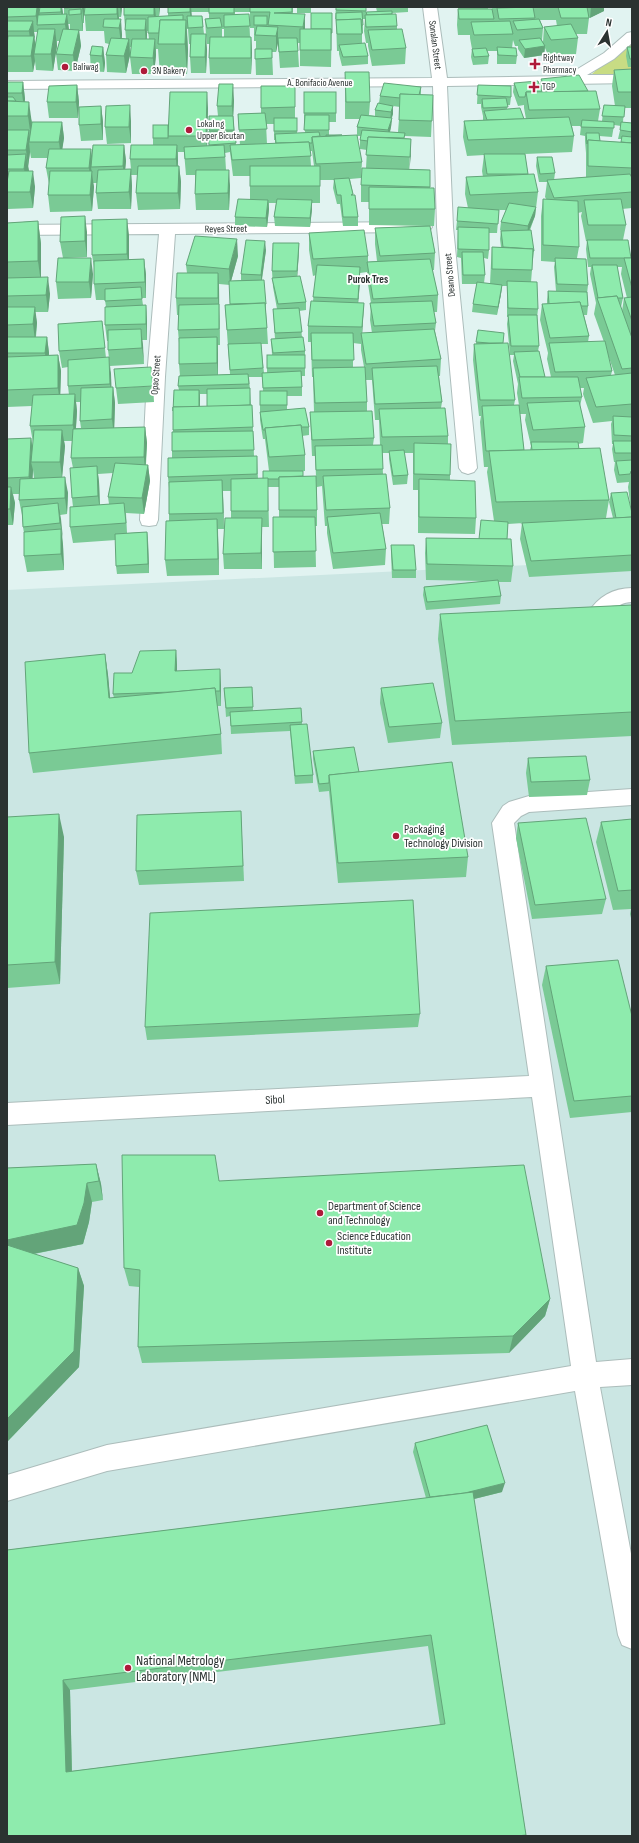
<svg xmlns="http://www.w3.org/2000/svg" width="639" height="1843" viewBox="0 0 639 1843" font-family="'Sofia Sans Condensed',sans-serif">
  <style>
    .built { fill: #cbe6e3 }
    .green { fill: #c8dc84 }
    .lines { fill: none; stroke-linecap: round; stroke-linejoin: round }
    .minor-casing { stroke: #acbdbb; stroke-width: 2 }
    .minor { fill: #fff; fill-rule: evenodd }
    .wall { fill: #7aca95; fill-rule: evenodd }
    .shaded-wall { fill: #63a479 }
    .building { fill: #8eebad; stroke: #63a479; fill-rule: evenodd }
    .poi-dot { fill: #ae1a3a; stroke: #fff; stroke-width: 1.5 }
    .labels { text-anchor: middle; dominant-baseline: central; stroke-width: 3.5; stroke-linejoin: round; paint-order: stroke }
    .far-street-label { font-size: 10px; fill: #2b3231; stroke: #fff }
    .far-poi-label { font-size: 10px; fill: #2b3231; stroke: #fff; text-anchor: start }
    .far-neighbourhood-label { font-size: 11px; font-weight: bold; fill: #2b3231; stroke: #fff }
    .poi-label { font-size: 12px; fill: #2b3231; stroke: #fff; text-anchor: start }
    .street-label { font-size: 12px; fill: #2b3231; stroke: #fff }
    .near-poi-label { font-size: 14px; fill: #2b3231; stroke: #fff; text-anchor: start }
  </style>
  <rect width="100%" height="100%" fill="#e1f3f1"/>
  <path class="built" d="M632 560V1836H7V590Z"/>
  <path class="green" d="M632 37V74H592Z"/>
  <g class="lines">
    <g class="minor-casing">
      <g id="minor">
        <path d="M423 7H437L447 78 566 76 604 53 627 33 632 32V43L614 59 587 75H632V83L447 86 453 227 477 468 474 472 468 474 462 472 459 468 437 227 433 86 7 89V81L432 78Z"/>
        <path d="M424 222 430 224 432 227 430 230 424 232 175 234 165 377 158 520 156 525 149 526 142 525 140 520 147 377 159 234 7 235V225Z"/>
        <path d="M632 588V602C612 602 609 623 591 618L588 613C598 597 613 588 632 588Z"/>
        <path d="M632 789V805L529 812 521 816 514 823 596 1362 632 1359V1385L600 1387 632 1559V1649L622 1645 618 1635 575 1391 107 1471 7 1501V1475L107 1445 571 1366 532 1097 7 1125V1103L529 1076 492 823 503 806 509 802 529 796Z"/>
      </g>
    </g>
    <use href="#minor" class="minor"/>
  </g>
  <g class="wall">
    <path d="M7 7 39 10 40 7H62L63 14H64V7H84V23H83V31H79L81 46 75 71 58 70 56 54 60 41H57V46L53 71 36 70 35 61 33 72H8L7 67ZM68 24H70V30H69ZM34 32H38L35 45 34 39 35 37Z"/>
    <path d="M84 7H122L121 17H119V19L122 35V38L126 39 124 15V7H160L159 16H156V17L168 16V7H293V13L305 29H311L332 13 331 67 300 66V43H298V51L299 67 280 68 278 42 276 52H272L273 75H256L255 49H256V41H254V28H250V12H235V15L249 14 250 37H251L252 53 251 74H210L209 58 210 44H207L206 35 205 19 209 18V12H191V16H202L204 34 207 50 206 73H191L190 57V44H189L188 29H187L188 50 187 74H160L158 49H156V55L154 74H132L130 57 131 47H130V55L126 73 107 72 106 55 109 44 105 43 104 31H86ZM222 29H224V37H222ZM147 31H148L149 39H147Z"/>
    <rect x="297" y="7" width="14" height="6"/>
    <path d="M336 7H366V15V12H377L376 7H408V12L392 13 397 26V29L406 48 405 64 372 66 368 46V43H366L364 31 365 19H363V33H362V44L368 56V64L342 66 339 54V51H337L336 19H335Z"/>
    <path d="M458 7H488V9H492V7H604V11L589 18 587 34H576L578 38 576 54 549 57 545 48 544 55 524 58 518 49V46H515L513 40 512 48 517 56 516 64H497V51H487L489 56 488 64 473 65 471 57 472 49 470 38V35H458L457 25ZM540 20H556L557 26 544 27 543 42 542 40 543 28Z"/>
    <path d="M103 47 105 63 104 72 91 71 90 55Z"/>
    <path d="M627 47H632V67H628L626 56Z"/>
    <path d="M632 69V108H624L623 122 632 123V208L622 209 626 225 623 240 631 258H632V571L529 577 520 539 522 523H523L508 524 507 539 513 566 511 582H498L501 596 500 604 426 610 423 595 424 587 486 581 426 580 425 553 426 538 479 539 494 521 487 472 488 467H484L480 422 481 416H479L473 360 474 344H476L478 330 503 343 515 400 514 405H519L517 393 518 384 513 361 514 355H510L507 324 508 317H507V286H502L501 294 497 315 472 312 473 304 477 284H462L461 258 457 257 458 230H456L457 221 468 208 465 194 466 177H483L482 171 484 155 467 156 463 137 464 121 483 120V116L481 107V104H477L478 85 511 97 510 105H507V109L524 119H526L524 108V105L518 106 513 92 514 83 540 87 541 79 588 91 600 109 598 121H602L604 105 615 106 612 86 614 70ZM614 125 621 126 618 139H622L621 142 600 141 599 136 612 137ZM572 126H581L580 135 585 136V141L586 153V177L554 180 555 173 537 157 536 166 539 182H547L545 197 547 200 543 199 541 216V261L555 262 554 267 556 291H548L547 300V304H542L540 320 548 353 547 359 551 377H545L538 351 539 346 537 318 538 309 531 282 532 270V259H533L534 251 530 230 535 216 538 192 528 175 525 154 572 152 574 136ZM499 210H506L501 222 500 230 501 231 500 239 501 247H492L491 263 490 284 484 283 485 275 484 258 488 259 489 250V233H497ZM582 212 581 216 586 241H587L586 249 588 267H591L590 274 596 303 594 314 604 342H588L589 336 584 315H587L588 306 587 294 588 285 577 258 579 247 578 213ZM617 267H622L621 274 627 298H624L622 311 620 307H621L623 298ZM607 352 615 375H611L612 371ZM580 388H584L583 394 593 423 612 421 611 424 612 444H613L612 449 614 462H615L614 470 617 483 629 482 628 487 631 511 611 493 609 502 613 518H606L609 500 579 449 578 444 583 443 585 427 580 406 582 397ZM520 414H526L525 420 531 446 530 450H524Z"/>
    <path d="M345 72 370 102 369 115 375 116V110L379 103 380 96 421 87V95H433L431 137 405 136 404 138 411 139 409 169 430 170V188L435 209 434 226H430L435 253 434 270H432L438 295 437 312H434L436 323 435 331 441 359 440 376H439L442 402 441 408 448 436V444L450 475V480L476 518 475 534 418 533V490H413V453H404L408 475 407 484 393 485 389 459V453H382L383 474 390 508 389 524H382L386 549 385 565 333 569 327 533V526H325L322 486 317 487V526H315L316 567 274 568 273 517H279V487H268L269 527H262V569H224L223 554 231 518V491H223L224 529H218L219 575 167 576 165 560 169 521V488L168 477 172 458V451L173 432V411L179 390 178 386 180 376 179 364V343L178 330V315H177L176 298 187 273 186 265 238 256 231 281 241 280V274L266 250 262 280 266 304V312L268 344H261L264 373H267V355H272L271 339H275L273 309H277L273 287 272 271 299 243 297 276 306 302V310L299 311 302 337 305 351V376H302V396H287V409L309 427V435L302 436 305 455V471H303V476H316L315 456H312L310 412H314L313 377H312L311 342H308V326L313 301 316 275 313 276 309 250V233L368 256V262L377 261 375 244V228L426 226 369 225V202H361V185L366 168 367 150 360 149V140L361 136H357V127L360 119H345ZM393 106 400 107 398 132H390L391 127 392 118 393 114ZM367 272V278L371 303 370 320 372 333H362L364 303H358L360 273ZM219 284 230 285V304L225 305 230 374 218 375V345H220ZM353 343 361 344V350L364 367H353ZM249 377H262L263 391H260V420L263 439H265L269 471 263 479H258L257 456H254L252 405H251ZM366 380H372L375 420H379L380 445H373L374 438 367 411V402ZM200 394H207V407H200Z"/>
    <path d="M7 82H23L25 99V101L32 122H62L64 138 62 149H91L92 159 124 145 126 161 125 169H131L130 159 153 145V138L168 125 208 108 207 146 209 145 208 132H209V116H218L217 106 234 100 233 116 236 145H240L238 114 261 113V86H295V118H297V133H305V122H304V92H336V122H329V135L362 162 361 178 350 179 358 217V226H343L340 204H337L333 188 334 180H320V203H312V209L310 227 275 226 274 217 276 203H269V209L267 227 235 226V217L250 199V176H233L230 152 225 153 226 170 230 186 229 210H196L195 194V175H186L184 152H178V166H179L181 182 180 209 138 210 136 193 138 175H131L132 186 131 209H98L96 193 97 183H93L94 187 92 211 50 212 48 195 49 184 46 168 48 158H31L30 152 28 167 29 171 35 187 33 208 8 209 7 200ZM266 124H274V140H275V143L267 144ZM310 151H312L314 166H311Z"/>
    <path d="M77 85 79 102 78 118H49L47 102Z"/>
    <path d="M101 106 103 122V140L81 141 79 125Z"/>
    <path d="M131 121V143L107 144 105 127Z"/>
    <path d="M38 221 41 244V277L50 294 48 312H35L37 323 36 337H47L49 353V355H58L61 371 60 395H69L68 386V367L62 368 59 351 102 321 106 358 111 374V387H113L115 403 114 428 145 427 147 443 146 465H148L150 481 144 514 126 513 127 533 147 532 148 541 149 573 117 574 116 566V540L73 543 70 527 73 507 72 498 73 468 71 458 72 441H64L65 446 62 477 68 493 67 514 60 515 63 545 64 570 27 572 24 556V533L23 527 22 515 19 500V494H13L15 503 13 525H7V439L31 438 33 449V442L30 426 32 406 7 407V223ZM76 402H80V421L81 428H76L77 411ZM33 470 34 478H32ZM113 473 108 497 109 504 100 505 99 482 98 474Z"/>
    <path d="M87 232V257L67 258 93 274 91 298 58 299 56 282 63 258 60 242Z"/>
    <path d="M129 235V259H144L146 275V298H142L143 305H146L147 322V340H142L144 364 110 366 108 350V341H107L105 325 106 307 105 300H96L94 284V267L92 255Z"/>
    <path d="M153 386 154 402 118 404 116 388Z"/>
    <path d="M391 545 416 570V578H392L391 554Z"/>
    <path d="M632 605V736L452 745 438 639 440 614Z"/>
    <path d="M176 650 177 665V671L221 685V706H217L221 734 222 754 33 773 29 753 105 654 108 675 110 698H114L113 694 132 673Z"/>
    <path d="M252 687 253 711 301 708 302 724 313 775V783L295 784 290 731 231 734 230 716 226 717 224 688Z"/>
    <path d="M381 688 442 723 440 738 388 743 380 703Z"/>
    <path d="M313 751 359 771 468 857 466 877 338 883 329 791 319 792 313 759Z"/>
    <path d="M528 758 590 780 587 795 529 797 526 773Z"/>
    <path d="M241 811 244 881 139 885 136 871Z"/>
    <path d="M7 817 64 837 60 984 7 988Z"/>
    <path d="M632 819V922L630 914 631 909 613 910 596 842 601 822Z"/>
    <path d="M518 823 606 899 602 914 532 919 516 838Z"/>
    <path d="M546 966 632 1016V1112L570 1118 542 985Z"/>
    <path d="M420 1014 418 1027 147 1040 145 1027Z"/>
    <path d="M96 1164 101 1184 103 1200 92 1202 89 1222 83 1244 34 1254 78 1268 84 1286 79 1367 7 1442V1168Z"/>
    <path d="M219 1181 550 1299 545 1316 509 1353 142 1363 138 1347 139 1287 129 1286 124 1268Z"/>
    <path d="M415 1443 502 1492 474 1499 526 1835 525 1836H7V1550L426 1498 413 1452ZM428 1646 440 1725 72 1771 70 1690Z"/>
  </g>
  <g class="shaded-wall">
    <path d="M37 7H39L40 13H39L40 15 37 25 38 32 36 16Z"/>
    <path d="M61 7H62L63 13V24L61 12Z"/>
    <path d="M82 7H84V23Z"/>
    <path d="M117 7H118L119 20 118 28 117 14Z"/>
    <path d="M120 7H122L121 17Z"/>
    <path d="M154 7H155L156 18 155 31 154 15Z"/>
    <path d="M159 7H160L159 16Z"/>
    <path d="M190 7H191L192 17 191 29 190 12Z"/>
    <path d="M591 7H604V11L590 18Z"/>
    <path d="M81 9 83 26V31L81 14Z"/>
    <path d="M67 14 69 30 67 41 65 24Z"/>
    <path d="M305 14V30L303 43V27Z"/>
    <path d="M121 19 122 35 121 44 119 28Z"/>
    <path d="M146 19 147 35 146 46 145 30Z"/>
    <path d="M186 20 188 50 187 74 184 32 185 44Z"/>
    <path d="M33 21 36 52 34 54 35 61 33 72 31 56V47L29 31Z"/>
    <path d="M278 27V43L276 52V36Z"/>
    <path d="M55 29 57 46 53 71 51 54Z"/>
    <path d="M79 30 81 46 75 71 73 55Z"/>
    <path d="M206 34 207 50 206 73 205 57Z"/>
    <path d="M251 37 252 53 251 74Z"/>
    <path d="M129 39 130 55 126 73 124 56Z"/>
    <path d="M155 39 156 55 154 74 153 58Z"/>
    <path d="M545 46 544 55 524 58 525 49Z"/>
    <path d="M103 47 105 63 104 72 102 56Z"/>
    <path d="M23 82 25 99 24 109 22 93Z"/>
    <path d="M233 84 234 100 233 122 232 106Z"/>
    <path d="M77 85 79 102 78 118 76 102Z"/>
    <path d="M207 92 208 108 207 152 206 136Z"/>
    <path d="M29 102 32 124 31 138 28 116Z"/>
    <path d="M130 105 131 121V143L129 127Z"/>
    <path d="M101 106 103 122V140L101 124Z"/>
    <path d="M393 106V114L390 121 391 112Z"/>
    <path d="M392 118 391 127 388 139V130Z"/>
    <path d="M62 122 64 138 61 158 59 142Z"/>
    <path d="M29 130 30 142H29L30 152 28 167 26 150Z"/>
    <path d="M411 139V155L409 173 410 157Z"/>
    <path d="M124 145 126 161 124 183 123 166Z"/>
    <path d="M177 145 178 161 177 175 176 159Z"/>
    <path d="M91 149 93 165 91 167 94 187 92 211 90 195 91 182 89 168Z"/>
    <path d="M26 154 29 171 27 186 24 169Z"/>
    <path d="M179 166 181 182 180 209 178 193Z"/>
    <path d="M131 169 132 186 131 209 129 192Z"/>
    <path d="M229 170 230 186 229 210 228 193Z"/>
    <path d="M33 171 35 187 33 208 30 192Z"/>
    <path d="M268 200 269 209 267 227 266 218Z"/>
    <path d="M312 200V209L310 227V218Z"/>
    <path d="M536 207 535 216 527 235 528 226Z"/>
    <path d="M85 216 87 232V257L85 241Z"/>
    <path d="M127 219 129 235V270L127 254Z"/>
    <path d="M38 221 41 244V283L38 261Z"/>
    <path d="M237 239 238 256 230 285 229 269Z"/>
    <path d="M265 241 266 250 261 284V275Z"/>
    <path d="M299 243V252L297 280V271Z"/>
    <path d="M91 258 93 274 91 298 89 282Z"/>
    <path d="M144 259 146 275V298L145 282Z"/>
    <path d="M360 267V283L357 315Z"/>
    <path d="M218 273 219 289V311L220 345 218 298Z"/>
    <path d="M48 277 50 294 48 312 46 295Z"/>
    <path d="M502 285 501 294 497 315 498 307Z"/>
    <path d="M364 303 363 319 362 338V327Z"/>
    <path d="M146 305 147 322V340L146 324Z"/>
    <path d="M35 307 37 323 35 341 33 324Z"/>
    <path d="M141 329 143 345 144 364 142 348Z"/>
    <path d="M47 337 49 353 47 369 45 353Z"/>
    <path d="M217 337 218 354V380L217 363Z"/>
    <path d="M58 355 61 371 60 404 58 388Z"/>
    <path d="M109 357 111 374 112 400 110 384Z"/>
    <path d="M113 387 115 403 114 436 112 419Z"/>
    <path d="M199 390 200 399 199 419Z"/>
    <path d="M75 394 77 411 75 441 73 425Z"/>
    <path d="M145 427 147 443 145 473 144 457Z"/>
    <path d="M62 430 65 446 62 478 60 462Z"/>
    <path d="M31 438 33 454 31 462 33 470 32 493 29 477Z"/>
    <path d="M148 465 150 481 144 514 142 498Z"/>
    <path d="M97 466 99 482 100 512 98 496Z"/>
    <path d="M65 477 68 493 67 514 65 498Z"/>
    <path d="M222 480 223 496 224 529 223 513Z"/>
    <path d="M11 487 15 503 13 525 10 509Z"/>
    <path d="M58 503 61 519 63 539 60 523Z"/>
    <path d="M262 518V569L261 553Z"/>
    <path d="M217 519 218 535 219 575 218 559Z"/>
    <path d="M61 529 63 545 64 570 61 554Z"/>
    <path d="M147 532 148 541 149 573 148 564Z"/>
    <path d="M176 650 177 665V686L175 671Z"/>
    <path d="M105 654 108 675 112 719 109 698Z"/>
    <path d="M220 669 221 685V706L220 691Z"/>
    <path d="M59 814 64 837 60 984 55 962Z"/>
    <path d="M96 1164 101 1184 103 1200 99 1181Z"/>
    <path d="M87 1183 92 1202 89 1222 83 1244 7 1259V1240Z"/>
    <path d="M78 1268 84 1286 79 1367 7 1442V1419Z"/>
    <path d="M550 1299 545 1316 509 1353 513 1336Z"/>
    <path d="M505 1483 502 1492 430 1510 431 1501Z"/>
    <path d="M63 1680 70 1690 72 1779 66 1772Z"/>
  </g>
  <g class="building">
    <path d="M7 7H37L36 16 7 17Z"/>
    <path d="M40 7H61V12L39 13Z"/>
    <path d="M64 7H81L64 8Z"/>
    <path d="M85 7H117V14L84 15Z"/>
    <rect x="124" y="7" width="30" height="8"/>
    <path d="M168 7H190V12L168 13Z"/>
    <rect x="209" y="7" width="25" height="6"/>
    <path d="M250 7H292V12L274 13 305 14 303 27 268 25 270 12H250Z"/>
    <path d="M336 7H366V11L336 10Z"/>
    <path d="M533 7 535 18 499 19 497 8Z"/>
    <path d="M558 7H587L589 18H561Z"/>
    <path d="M81 9V14L69 15V10Z"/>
    <path d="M458 9H492L494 19H459Z"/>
    <path d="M392 11V14L367 15 366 12Z"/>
    <path d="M362 12 363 25H361V19L336 20V13Z"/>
    <path d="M311 13H332V33H331V29H311Z"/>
    <path d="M67 14 65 24 37 25 38 15Z"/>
    <path d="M249 14 250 26 224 27V15Z"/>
    <path d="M396 14 397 26 366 27 365 15Z"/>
    <path d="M183 15V20H160L159 33H148V17Z"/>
    <path d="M187 16H202L203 27 188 28Z"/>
    <rect x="254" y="16" width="13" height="9"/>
    <path d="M220 18 222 27 207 28 205 19Z"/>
    <path d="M104 19H121L119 28 103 27Z"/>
    <path d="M126 19H146L145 30H125Z"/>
    <path d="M361 19 362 34H337L336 20Z"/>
    <path d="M539 19 543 28 517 30 513 21Z"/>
    <path d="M160 20H186L185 44H158Z"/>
    <path d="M7 21H33L29 31H7Z"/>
    <path d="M510 21 513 34 474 35 471 22Z"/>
    <path d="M571 24 578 38 551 40 544 27Z"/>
    <path d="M257 26 278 27 276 36 255 35Z"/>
    <path d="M38 29H55L51 54H34Z"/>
    <path d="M63 29 79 30 73 55 56 54Z"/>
    <rect x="300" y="29" width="31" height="21"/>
    <path d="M402 29 406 48 372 50 368 30Z"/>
    <path d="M191 34H206L205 57H190Z"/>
    <path d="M8 36H34L31 56H7V45Z"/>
    <path d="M210 37H251V58H209Z"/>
    <path d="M111 38 129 39 124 56 106 55Z"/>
    <path d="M278 38H297L298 51 279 52Z"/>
    <path d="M540 38 545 46 525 49 519 40Z"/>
    <path d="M132 39H155L153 58 130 57Z"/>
    <path d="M365 43 368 56 343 57 339 45Z"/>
    <path d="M92 46 103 47 102 56 90 55Z"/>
    <path d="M497 47 516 48 517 56 498 55Z"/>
    <path d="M627 47H632V59H630Z"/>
    <path d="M486 48 489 56 474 57 472 49Z"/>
    <path d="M255 49H272V58L255 59Z"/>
    <path d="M632 69V92H618L614 70Z"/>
    <path d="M345 72H369L370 102H346Z"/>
    <path d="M579 75 588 91 548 92 541 79Z"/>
    <path d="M538 81 542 92H526L525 97H519L514 83Z"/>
    <path d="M7 82H23L22 93H7Z"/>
    <path d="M384 83 421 87 419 95 400 94V98L380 96Z"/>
    <path d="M219 84H233L232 106H217Z"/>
    <path d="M77 85 76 102H47L49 86Z"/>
    <path d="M478 85 511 86V97L477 95Z"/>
    <path d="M261 86H295V107L261 108Z"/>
    <path d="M596 91 600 109 529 110 526 92Z"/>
    <path d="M170 92H207L206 136H168Z"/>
    <rect x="304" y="92" width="32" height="21"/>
    <path d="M400 94 433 95 432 121 399 120Z"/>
    <path d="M7 97H13L16 101H7Z"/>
    <path d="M506 98 508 107 483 108 482 99Z"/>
    <path d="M7 101 29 102 28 116H7Z"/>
    <path d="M378 103 393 106 391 112 375 110Z"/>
    <path d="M130 105 129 127H105L106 106Z"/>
    <path d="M604 105 625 106 624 117 602 116Z"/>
    <path d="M101 106V124L79 125V107Z"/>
    <path d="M520 108 524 119 487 120 484 111Z"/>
    <path d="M265 113 267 129 239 130 238 114Z"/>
    <path d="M305 115H329V130H304Z"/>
    <path d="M361 115 392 118 388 130 357 127Z"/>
    <path d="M209 116H233L234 130H209Z"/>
    <path d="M569 117 574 136 468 140 464 121Z"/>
    <rect x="274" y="118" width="23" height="13"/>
    <path d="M582 120 614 122V128L581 127Z"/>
    <path d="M32 122H62L59 142H29Z"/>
    <path d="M621 122 632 123V132L620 130Z"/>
    <rect x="153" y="125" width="15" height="13"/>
    <path d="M7 130H29L26 150H7Z"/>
    <path d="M362 130 405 133 404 138 368 137V141L360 140Z"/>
    <path d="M235 131 236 143 209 145 208 132Z"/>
    <path d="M319 132 320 136 312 137V143H309V142L276 143 275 134Z"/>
    <path d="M586 133H599L600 141 588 140 587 144Z"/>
    <path d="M326 135H342L326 136Z"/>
    <path d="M357 135 362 162 316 164 312 137Z"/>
    <path d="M622 136 632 137V143L621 142Z"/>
    <path d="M368 137 411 139 410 157 366 155Z"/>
    <path d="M588 140 632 143V168L588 166Z"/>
    <path d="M309 142 311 156 232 160 230 145Z"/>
    <path d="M93 145H124L123 166 91 167Z"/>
    <path d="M131 145H177L176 159H130Z"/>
    <path d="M224 145 225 157 185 159 184 147Z"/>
    <path d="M49 149H91L89 168H46Z"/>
    <path d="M26 154 24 169H7V155Z"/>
    <path d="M484 154H525L528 174H487Z"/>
    <path d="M537 157H552L555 173 540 174Z"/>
    <path d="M138 166H179L178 193H136Z"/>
    <rect x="250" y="166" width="70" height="20"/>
    <path d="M362 168 430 170V187L361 185Z"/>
    <path d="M131 169 129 192 96 193 98 170Z"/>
    <path d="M196 170H229L228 193 195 194Z"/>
    <path d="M9 171H33L30 192H7V182Z"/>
    <path d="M50 171H92L90 195H48Z"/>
    <path d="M534 174 538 192 470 195 466 177Z"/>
    <path d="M630 174 632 178V192L554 198 547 180Z"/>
    <path d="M349 178 353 194 351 195H355L358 217H343L341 195H337L334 179Z"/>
    <path d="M369 187 434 188 435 209H369Z"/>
    <path d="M238 199 268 200 266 218 235 217Z"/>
    <path d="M277 199 312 200 310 218 274 217Z"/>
    <path d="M543 199 578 201 579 247 543 245Z"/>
    <path d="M621 199 626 225H588L584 200Z"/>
    <path d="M509 203 536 207 528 226 501 222Z"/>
    <path d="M458 207 499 210 498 224 457 221Z"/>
    <path d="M85 216V241L60 242 61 217Z"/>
    <path d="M127 219V254L92 255V220Z"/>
    <path d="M38 221V261L7 262V223Z"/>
    <path d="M430 226 435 253 380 256 375 228Z"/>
    <path d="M458 227 489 228V250L458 249Z"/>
    <path d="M364 230 368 256 313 259 309 233Z"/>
    <path d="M531 230 534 251H533V249L503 247 501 231Z"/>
    <path d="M195 236 237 239 229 269 186 265Z"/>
    <path d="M246 240 265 241 261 275 241 274Z"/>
    <path d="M587 240H628L631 258H590Z"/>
    <path d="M273 243H299L297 271H272Z"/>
    <path d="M492 247 533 249 532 270 492 269Z"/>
    <path d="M462 252H483L485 275H463Z"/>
    <path d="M58 258H91L89 282H56Z"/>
    <path d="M555 258 586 259 588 285 557 284Z"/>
    <path d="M624 258H632V288Z"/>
    <path d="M144 259 145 282 94 284V261Z"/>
    <path d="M430 259 438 295 373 299 367 262Z"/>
    <path d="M317 265 360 267 358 299 313 297Z"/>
    <path d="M592 265H617L623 298H617V296L598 298Z"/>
    <path d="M177 273H218V298H176Z"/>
    <path d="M300 276 306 302 278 304 272 278Z"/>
    <path d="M48 277 46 295 7 296V278Z"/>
    <path d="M264 280 266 304H265V303L230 304 229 281Z"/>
    <path d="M507 281 537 282 538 309 508 308Z"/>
    <path d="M477 282 502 285 498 307 473 304Z"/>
    <path d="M141 287 142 299 105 301V289Z"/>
    <path d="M548 291 587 292 588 306H581L580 302 549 304Z"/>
    <path d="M617 296 632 338V368L622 369 597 298Z"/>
    <path d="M632 297V321L624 298Z"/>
    <path d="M311 301 364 303 362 327 308 326Z"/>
    <path d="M432 301 436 323 374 326 370 303Z"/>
    <path d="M580 302 589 336 550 338 542 304Z"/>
    <path d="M265 303 267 328 227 330 225 305Z"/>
    <path d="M219 304V329L178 330 179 305Z"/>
    <path d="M146 305V324L105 325V307Z"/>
    <path d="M7 307H35L33 324 7 325Z"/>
    <path d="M299 308 302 332 275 333 273 309Z"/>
    <path d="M508 315H537L539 346H511Z"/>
    <path d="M102 321 105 348 59 351 58 324Z"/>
    <path d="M141 329 142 348 108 350V330Z"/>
    <path d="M434 329 441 359 366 364 361 333Z"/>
    <path d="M478 330 504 333 503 343H489L476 342Z"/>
    <path d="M311 333H353L354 360H312Z"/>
    <path d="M7 337H47L45 353H7Z"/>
    <path d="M217 337V363L179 364V338Z"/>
    <path d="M303 337 305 351 273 353 271 339Z"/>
    <path d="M605 341 612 371 555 372 549 343Z"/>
    <path d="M261 343 263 368 230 370 228 344Z"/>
    <path d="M508 343 515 400H480L474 344Z"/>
    <path d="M539 351 545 377H520L514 352Z"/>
    <path d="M58 355V388L7 390V357Z"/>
    <rect x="267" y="355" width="38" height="13"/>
    <path d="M109 357 110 384 68 386V360Z"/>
    <path d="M437 366 442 402 375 404 372 368Z"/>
    <path d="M151 367 153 386 116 388 114 369Z"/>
    <path d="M365 367 367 402 315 403 313 368Z"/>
    <path d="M301 371 302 387 263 388 262 373Z"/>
    <path d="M632 373V404L596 407 586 378Z"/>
    <path d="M248 374 249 384 178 386 179 376Z"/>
    <path d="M519 377H578L582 397 522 398Z"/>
    <path d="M113 387 112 419 80 421 81 388Z"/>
    <path d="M250 388V405L207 407V389Z"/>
    <path d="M174 390H199V407H173V411Z"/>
    <rect x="260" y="391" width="27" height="14"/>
    <path d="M75 394 73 425 30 426 33 395Z"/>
    <path d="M579 401 585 427 533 430 527 403Z"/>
    <path d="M252 405 253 427 173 430V407Z"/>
    <path d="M519 405 524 450 486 451 482 406Z"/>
    <path d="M305 408 309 427H301V425L265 428V430H263L260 412Z"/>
    <path d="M445 408 448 436 382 437 379 409Z"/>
    <path d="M372 411 374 438 312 440 310 412Z"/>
    <path d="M613 416 632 417V436L614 435Z"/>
    <path d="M301 425 305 455 269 457 265 428Z"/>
    <path d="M145 427 144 457 71 458 73 429Z"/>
    <path d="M34 430H62L60 462H31Z"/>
    <path d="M253 431 254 450 172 451V432Z"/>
    <path d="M31 438 29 477 7 478V439Z"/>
    <path d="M613 441H632V453H615Z"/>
    <path d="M531 442H578L579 449 532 450Z"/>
    <path d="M414 443 451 444 450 475 414 474Z"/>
    <path d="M382 445 383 469 316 470 315 446Z"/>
    <path d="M600 448 609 500 496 502 489 451Z"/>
    <path d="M404 450 408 475 393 476 389 451Z"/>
    <path d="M257 456V474L168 477V458Z"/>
    <path d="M632 460V471H631L630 474 619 475 616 461Z"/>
    <path d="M115 463 148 465 142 498 108 497Z"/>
    <path d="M97 466 98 496 72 498 70 468Z"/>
    <path d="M263 471H303V476L279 477V479H263Z"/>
    <path d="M386 474 390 508 326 510 323 476Z"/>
    <path d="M316 476 317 510H279V477Z"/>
    <path d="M65 477V498L19 500 20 479Z"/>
    <path d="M268 478V511H231V479Z"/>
    <path d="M419 479 475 481 476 518 419 517Z"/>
    <path d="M222 480 223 513 169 514V482Z"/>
    <path d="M7 487H11L10 509H7Z"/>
    <path d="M627 492 632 513V517L616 518 611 493Z"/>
    <path d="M58 503 60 523 23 527 22 507Z"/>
    <path d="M124 503 126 523 70 527V507Z"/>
    <path d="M380 513 386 549 333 553 327 517Z"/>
    <path d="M273 517H315L316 551 273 552Z"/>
    <path d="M632 517V555L531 561 522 523Z"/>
    <path d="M225 518H262L261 553 223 554Z"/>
    <path d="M217 519 218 559 165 560 166 521Z"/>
    <path d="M481 520 508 522 507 539H479Z"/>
    <path d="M61 529V554L24 556V532Z"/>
    <path d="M147 532 148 564 116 566 115 534Z"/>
    <path d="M426 538 511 539 513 566 427 564Z"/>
    <path d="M391 545H414L416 570H393Z"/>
    <path d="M498 580 501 596 427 602 424 587Z"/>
    <path d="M632 605V712L455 721 440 614Z"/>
    <path d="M176 650 175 671 220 669V691H215V688L173 692 113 694 114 673H132L140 651Z"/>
    <path d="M105 654 109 698 215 688 221 734 29 753 25 662Z"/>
    <path d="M433 683 442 723 389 727 381 688Z"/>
    <path d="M252 687 253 707 226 708 224 688Z"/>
    <path d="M301 708 302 722 231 726 230 712Z"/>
    <path d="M307 724 313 775 295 776 290 725Z"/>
    <path d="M354 747 359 772 329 775V783L319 784 313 751Z"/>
    <path d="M586 756 590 780 531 782 528 758Z"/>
    <path d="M452 762 468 857 338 863 329 775Z"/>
    <path d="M241 811 243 866 136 871 137 815Z"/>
    <path d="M59 814 55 962 7 965V817Z"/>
    <path d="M586 818 606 899 535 905 518 823Z"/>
    <path d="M632 819V890L618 891 601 822Z"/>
    <path d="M413 900 420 1014 145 1027 150 913Z"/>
    <path d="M618 960 632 1016V1096L574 1101 546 966Z"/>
    <path d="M122 1155H215L219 1181 524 1165 550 1299 513 1336 138 1347 140 1270 124 1268Z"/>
    <path d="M96 1164 99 1181 87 1183 84 1203 77 1225 7 1240V1168Z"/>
    <path d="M7 1245 78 1268 74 1351 7 1419Z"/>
    <path d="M487 1425 505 1483 465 1493 430 1497 415 1443Z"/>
    <path d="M473 1492 526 1835 517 1836H7V1550ZM431 1635 445 1724 66 1772 63 1680Z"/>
  </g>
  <g class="poi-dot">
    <path d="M533 58h4v4h4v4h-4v4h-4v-4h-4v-4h4z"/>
    <circle cx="65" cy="67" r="4"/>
    <circle cx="144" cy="71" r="4"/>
    <path d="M532 81h4v4h4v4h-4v4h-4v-4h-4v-4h4z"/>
    <circle cx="189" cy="130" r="4"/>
    <circle cx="396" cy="836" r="4"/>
    <circle cx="320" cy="1213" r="4"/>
    <circle cx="329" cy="1243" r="4"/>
    <circle cx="128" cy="1668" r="4"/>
  </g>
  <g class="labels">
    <g class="far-street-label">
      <text transform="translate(435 45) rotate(83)">Sonalan Street</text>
      <text x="320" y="83">A. Bonifacio Avenue</text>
      <text transform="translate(226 229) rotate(-1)">Reyes Street</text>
      <text transform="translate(450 275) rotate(-95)">Deano Street</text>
      <text transform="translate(156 375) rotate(-86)">Opao Street</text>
    </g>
    <g class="far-poi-label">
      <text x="543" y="58">Rightway<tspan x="543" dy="12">Pharmacy</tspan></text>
      <text x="73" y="67">Baliwag</text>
      <text x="152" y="71">3N Bakery</text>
      <text x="542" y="87">TGP</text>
      <text x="197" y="124">Lokal ng<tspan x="197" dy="12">Upper Bicutan</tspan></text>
    </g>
    <g class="far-neighbourhood-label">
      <text x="368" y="279">Purok Tres</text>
    </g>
    <g class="poi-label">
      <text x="404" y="829">Packaging<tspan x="404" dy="14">Technology Division</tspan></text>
      <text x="328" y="1206">Department of Science<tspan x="328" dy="14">and Technology</tspan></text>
      <text x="337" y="1236">Science Education<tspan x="337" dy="14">Institute</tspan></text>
    </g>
    <g class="street-label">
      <text transform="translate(275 1100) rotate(-3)">Sibol</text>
    </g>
    <g class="near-poi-label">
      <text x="136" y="1660">National Metrology<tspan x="136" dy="16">Laboratory (NML)</tspan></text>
    </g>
  </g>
  <rect width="639" height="1843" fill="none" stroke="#2b3231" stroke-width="16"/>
  <g transform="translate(607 32) rotate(11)" stroke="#ffffff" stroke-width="3" paint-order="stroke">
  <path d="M0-3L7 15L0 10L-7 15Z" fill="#2b3231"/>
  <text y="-6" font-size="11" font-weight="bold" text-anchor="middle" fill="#2b3231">N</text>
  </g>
</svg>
